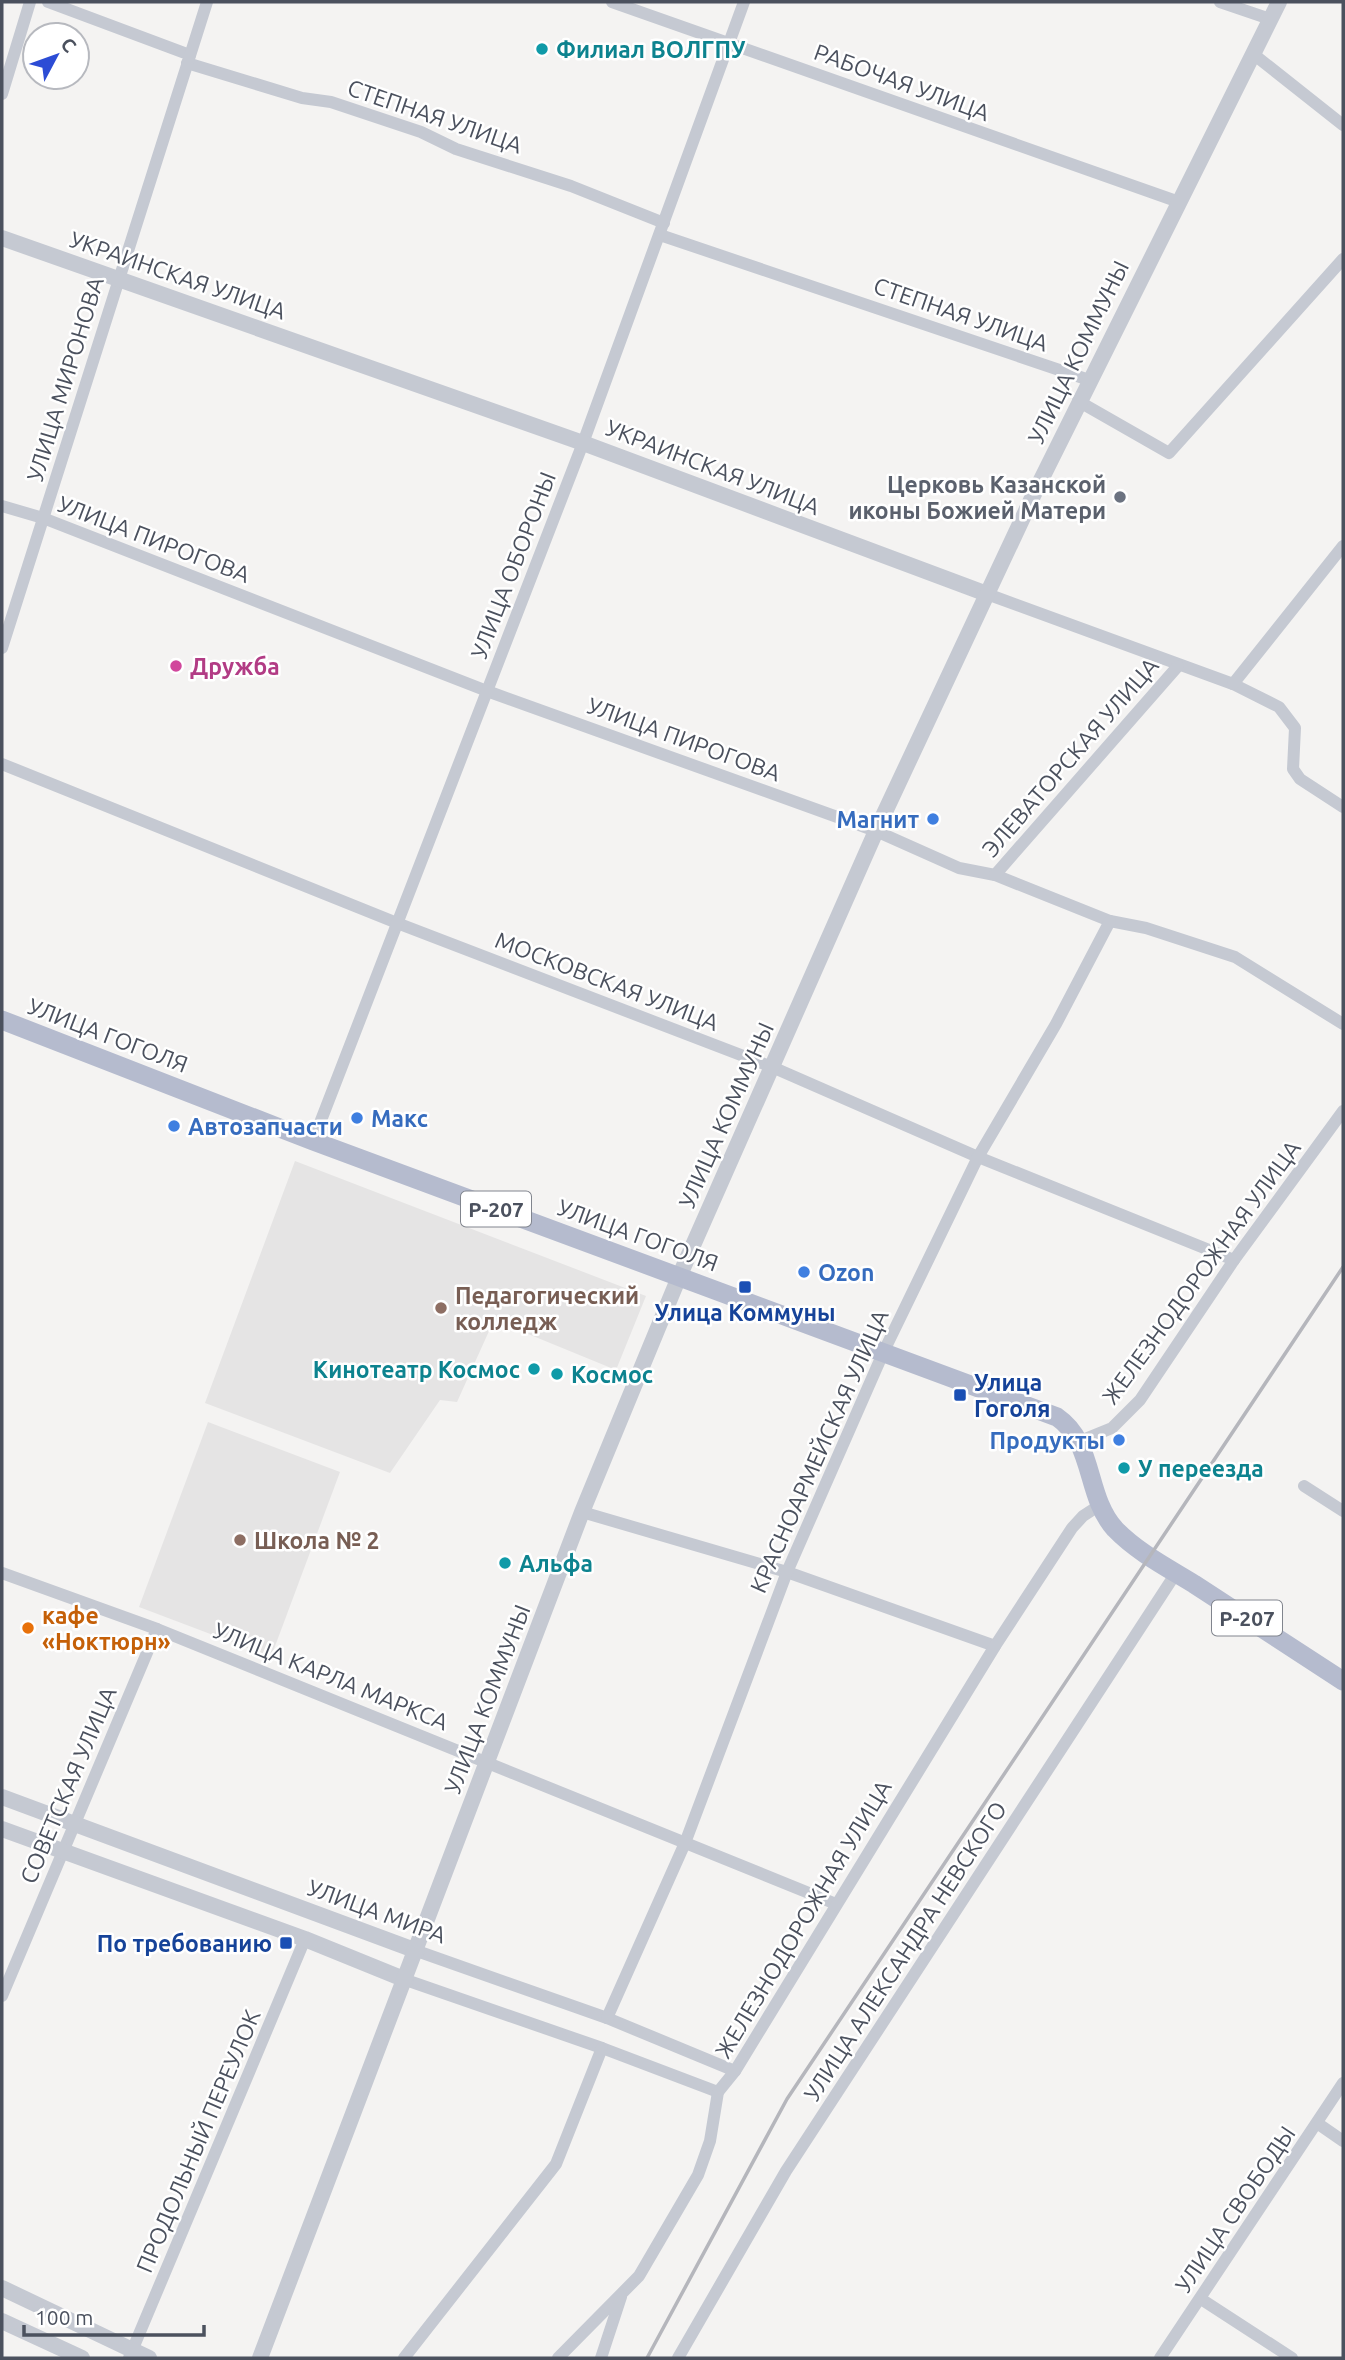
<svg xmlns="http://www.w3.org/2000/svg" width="1345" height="2360" viewBox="0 0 1345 2360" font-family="Ubuntu,sans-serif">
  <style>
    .education { fill: #e5e4e4 }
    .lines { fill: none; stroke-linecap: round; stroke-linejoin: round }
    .minor { stroke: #c5c9d2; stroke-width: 12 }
    .tertiary { stroke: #c5c9d2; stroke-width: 16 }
    .primary { stroke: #b5bbce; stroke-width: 19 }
    .rail { stroke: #b5b6bc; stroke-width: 3.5 }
    .culture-dot { fill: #0f9aa8; stroke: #fff; stroke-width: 2.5 }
    .worship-dot { fill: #6b7280; stroke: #fff; stroke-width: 2.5 }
    .hotel-dot { fill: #d1479c; stroke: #fff; stroke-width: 2.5 }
    .shop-dot { fill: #3f7fe0; stroke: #fff; stroke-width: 2.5 }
    .transit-dot { fill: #1a4fb4; stroke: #fff; stroke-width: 2.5 }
    .education-dot { fill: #8d6e63; stroke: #fff; stroke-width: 2.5 }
    .food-dot { fill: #e8710a; stroke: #fff; stroke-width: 2.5 }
    .labels { text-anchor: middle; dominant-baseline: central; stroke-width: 5; stroke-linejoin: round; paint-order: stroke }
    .shield { fill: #fff; stroke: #81858e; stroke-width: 2 }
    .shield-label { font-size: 21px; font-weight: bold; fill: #4b515e }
    .culture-label { font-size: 23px; font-weight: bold; fill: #0d838f; stroke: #fff; text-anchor: start }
    .street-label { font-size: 23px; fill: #4b515e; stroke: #fff }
    .worship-label { font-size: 23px; font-weight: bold; fill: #5b616d; stroke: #fff; text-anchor: end }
    .hotel-label { font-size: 23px; font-weight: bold; fill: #b23c85; stroke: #fff; text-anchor: start }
    .shop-label { font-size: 23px; font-weight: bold; fill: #366cbe; stroke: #fff; text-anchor: start }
    .education-label { font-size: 23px; font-weight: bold; fill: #785e54; stroke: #fff; text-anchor: start }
    .transit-label { font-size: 23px; font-weight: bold; fill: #164399; stroke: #fff }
    .food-label { font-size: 23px; font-weight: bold; fill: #c56008; stroke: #fff; text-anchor: start }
  </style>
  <rect width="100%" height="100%" fill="#f4f3f2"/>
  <g class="education">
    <path d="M295 1161 646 1296 616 1370 494 1320 457 1402 440 1400 390 1473 205 1403Z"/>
    <path d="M208 1422 340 1472 271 1657 139 1607Z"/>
  </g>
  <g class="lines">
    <g class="minor">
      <path d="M48 2 190 55"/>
      <path d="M612 2 1179 202"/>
      <path d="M1220 2 1270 19"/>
      <path d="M1252 53 1343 125"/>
      <path d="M187 63 302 98 331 102 421 132 456 149 571 186 664 223"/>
      <path d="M2 94 30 2"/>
      <path d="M660 235 1089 380"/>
      <path d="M1078 401 1169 453 1343 259"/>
      <path d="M2 506 43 518 487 691 876 831 959 868 995 875 1110 921 1146 928 1235 957 1343 1024"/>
      <path d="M987 594 1233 684 1279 707 1295 728 1293 769 1300 779 1343 807"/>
      <path d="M2 648 207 2"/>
      <path d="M1233 684 1343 546"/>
      <path d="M2 764 397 923 772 1067 978 1157 1234 1260"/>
      <path d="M995 875 1178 666"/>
      <path d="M313 1141 583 443 744 2"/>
      <path d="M1080 1441 1112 1428 1140 1400 1234 1260 1343 1111"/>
      <path d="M1304 1486 1343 1511"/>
      <path d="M582 1512 787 1572 995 1646"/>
      <path d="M2 1573 157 1629 836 1904"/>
      <path d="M417 1951 607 2018 735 2071"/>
      <path d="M406 1980 602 2048 718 2092"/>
      <path d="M2 1996 157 1629"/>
      <path d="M607 2018 685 1843 787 1572 884 1351 978 1157 1056 1024 1110 921"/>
      <path d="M1317 2123 1343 2141"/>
      <path d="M1201 2299 1292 2358"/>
      <path d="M129 2358 305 1939"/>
      <path d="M404 2358 556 2164 602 2048"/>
      <path d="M558 2358 639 2276 698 2175 710 2141 718 2092 735 2071 995 1646 1072 1528 1083 1516 1100 1505"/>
      <path d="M601 2358 621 2297"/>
      <path d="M678 2358 786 2171 1176 1573"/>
      <path d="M1160 2358 1343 2083"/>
    </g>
    <g class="tertiary">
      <path d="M2 238 583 443 987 594"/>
      <path d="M2 1797 417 1951"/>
      <path d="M2 1829 305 1939 406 1980"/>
      <path d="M2 2288 149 2358"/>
      <path d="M2 2321 82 2358"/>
      <path d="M260 2358 582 1512 679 1277 876 831 1033 496 1279 2"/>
    </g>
    <path class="primary" d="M2 1020 313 1141 1057 1417C1095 1443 1085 1496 1115 1529 1137 1552 1168 1568 1194 1584 1244 1617 1294 1649 1343 1681"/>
    <path class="rail" d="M647 2358 787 2099 1343 1267"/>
  </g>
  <g class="culture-dot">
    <circle cx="542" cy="49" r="7"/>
    <circle cx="534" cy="1369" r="7"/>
    <circle cx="557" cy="1374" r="7"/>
    <circle cx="1124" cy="1468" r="7"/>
    <circle cx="505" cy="1563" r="7"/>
  </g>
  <circle class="worship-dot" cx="1120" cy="497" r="7"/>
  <circle class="hotel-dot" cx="176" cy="666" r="7"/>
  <g class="shop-dot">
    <circle cx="933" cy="819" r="7"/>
    <circle cx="357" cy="1118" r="7"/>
    <circle cx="174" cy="1126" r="7"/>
    <circle cx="804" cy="1272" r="7"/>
    <circle cx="1119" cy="1440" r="7"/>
  </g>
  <g class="transit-dot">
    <rect x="738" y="1280" width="14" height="14" rx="3.5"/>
    <rect x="953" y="1388" width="14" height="14" rx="3.5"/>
    <rect x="279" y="1936" width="14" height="14" rx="3.5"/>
  </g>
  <g class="education-dot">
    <circle cx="441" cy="1308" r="7"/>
    <circle cx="240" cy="1540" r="7"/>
  </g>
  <circle class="food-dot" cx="28" cy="1628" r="7"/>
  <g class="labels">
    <g class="shield">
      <rect x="461" y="1191.5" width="70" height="35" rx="5"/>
      <rect x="1212" y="1600.5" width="70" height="35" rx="5"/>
    </g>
    <g class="shield-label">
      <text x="496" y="1209">Р-207</text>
      <text x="1247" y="1618">Р-207</text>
    </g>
    <g class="culture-label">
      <text x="556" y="49">Филиал ВОЛГПУ</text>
      <text x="520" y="1369" text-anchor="end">Кинотеатр Космос</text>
      <text x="571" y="1374">Космос</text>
      <text x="1138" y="1468">У переезда</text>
      <text x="519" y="1563">Альфа</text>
    </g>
    <g class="street-label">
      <text transform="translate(902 82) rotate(20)">РАБОЧАЯ УЛИЦА</text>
      <text transform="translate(435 116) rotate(19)">СТЕПНАЯ УЛИЦА</text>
      <text transform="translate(178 275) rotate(19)">УКРАИНСКАЯ УЛИЦА</text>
      <text transform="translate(961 314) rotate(19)">СТЕПНАЯ УЛИЦА</text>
      <text transform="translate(1078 352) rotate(-64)">УЛИЦА КОММУНЫ</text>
      <text transform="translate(65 379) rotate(-73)">УЛИЦА МИРОНОВА</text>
      <text transform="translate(713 467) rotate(21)">УКРАИНСКАЯ УЛИЦА</text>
      <text transform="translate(154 539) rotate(21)">УЛИЦА ПИРОГОВА</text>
      <text transform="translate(513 565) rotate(-69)">УЛИЦА ОБОРОНЫ</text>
      <text transform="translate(684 739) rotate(20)">УЛИЦА ПИРОГОВА</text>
      <text transform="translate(1070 757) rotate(-49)">ЭЛЕВАТОРСКАЯ УЛИЦА</text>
      <text transform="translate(607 981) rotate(21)">МОСКОВСКАЯ УЛИЦА</text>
      <text transform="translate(108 1035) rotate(21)">УЛИЦА ГОГОЛЯ</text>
      <text transform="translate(726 1115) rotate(-66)">УЛИЦА КОММУНЫ</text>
      <text transform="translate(638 1235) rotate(20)">УЛИЦА ГОГОЛЯ</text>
      <text transform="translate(1201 1272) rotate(-54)">ЖЕЛЕЗНОДОРОЖНАЯ УЛИЦА</text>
      <text transform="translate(819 1451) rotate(-66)">КРАСНОАРМЕЙСКАЯ УЛИЦА</text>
      <text transform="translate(331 1676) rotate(22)">УЛИЦА КАРЛА МАРКСА</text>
      <text transform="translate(487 1699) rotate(-69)">УЛИЦА КОММУНЫ</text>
      <text transform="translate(68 1785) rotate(-67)">СОВЕТСКАЯ УЛИЦА</text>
      <text transform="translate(377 1911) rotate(20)">УЛИЦА МИРА</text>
      <text transform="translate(803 1919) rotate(-59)">ЖЕЛЕЗНОДОРОЖНАЯ УЛИЦА</text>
      <text transform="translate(905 1951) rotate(-57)">УЛИЦА АЛЕКСАНДРА НЕВСКОГО</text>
      <text transform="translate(198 2141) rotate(-67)">ПРОДОЛЬНЫЙ ПЕРЕУЛОК</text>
      <text transform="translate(1235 2209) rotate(-56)">УЛИЦА СВОБОДЫ</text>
    </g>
    <g class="worship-label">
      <text x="1106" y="484">Церковь Казанской<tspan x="1106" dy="26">иконы Божией Матери</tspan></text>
    </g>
    <g class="hotel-label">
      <text x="190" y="666">Дружба</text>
    </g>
    <g class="shop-label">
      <text x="919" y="819" text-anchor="end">Магнит</text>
      <text x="371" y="1118">Макс</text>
      <text x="188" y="1126">Автозапчасти</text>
      <text x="818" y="1272">Ozon</text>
      <text x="1105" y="1440" text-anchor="end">Продукты</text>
    </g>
    <g class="education-label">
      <text x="455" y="1295">Педагогический<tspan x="455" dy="26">колледж</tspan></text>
      <text x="254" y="1540">Школа № 2</text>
    </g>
    <g class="transit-label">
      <text x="745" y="1312">Улица Коммуны</text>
      <text x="974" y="1382" text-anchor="start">Улица<tspan x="974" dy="26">Гоголя</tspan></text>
      <text x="272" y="1943" text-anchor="end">По требованию</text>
    </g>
    <g class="food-label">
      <text x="42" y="1615">кафе<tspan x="42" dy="26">«Ноктюрн»</tspan></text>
    </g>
  </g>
  <rect width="1345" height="2360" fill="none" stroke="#4b515e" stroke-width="7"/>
  <g transform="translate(56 56) rotate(49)"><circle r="33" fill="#ffffff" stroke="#b7b9bf" stroke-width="2"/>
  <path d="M0-5L12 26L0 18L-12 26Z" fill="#2c4cd5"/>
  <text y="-10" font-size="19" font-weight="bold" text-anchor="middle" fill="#4b515e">С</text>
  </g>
  <path d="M24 2325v10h180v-10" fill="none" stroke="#4b515e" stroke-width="3.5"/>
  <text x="35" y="2325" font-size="21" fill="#4b515e" stroke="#ffffff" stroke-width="5" paint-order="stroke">100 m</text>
</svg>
